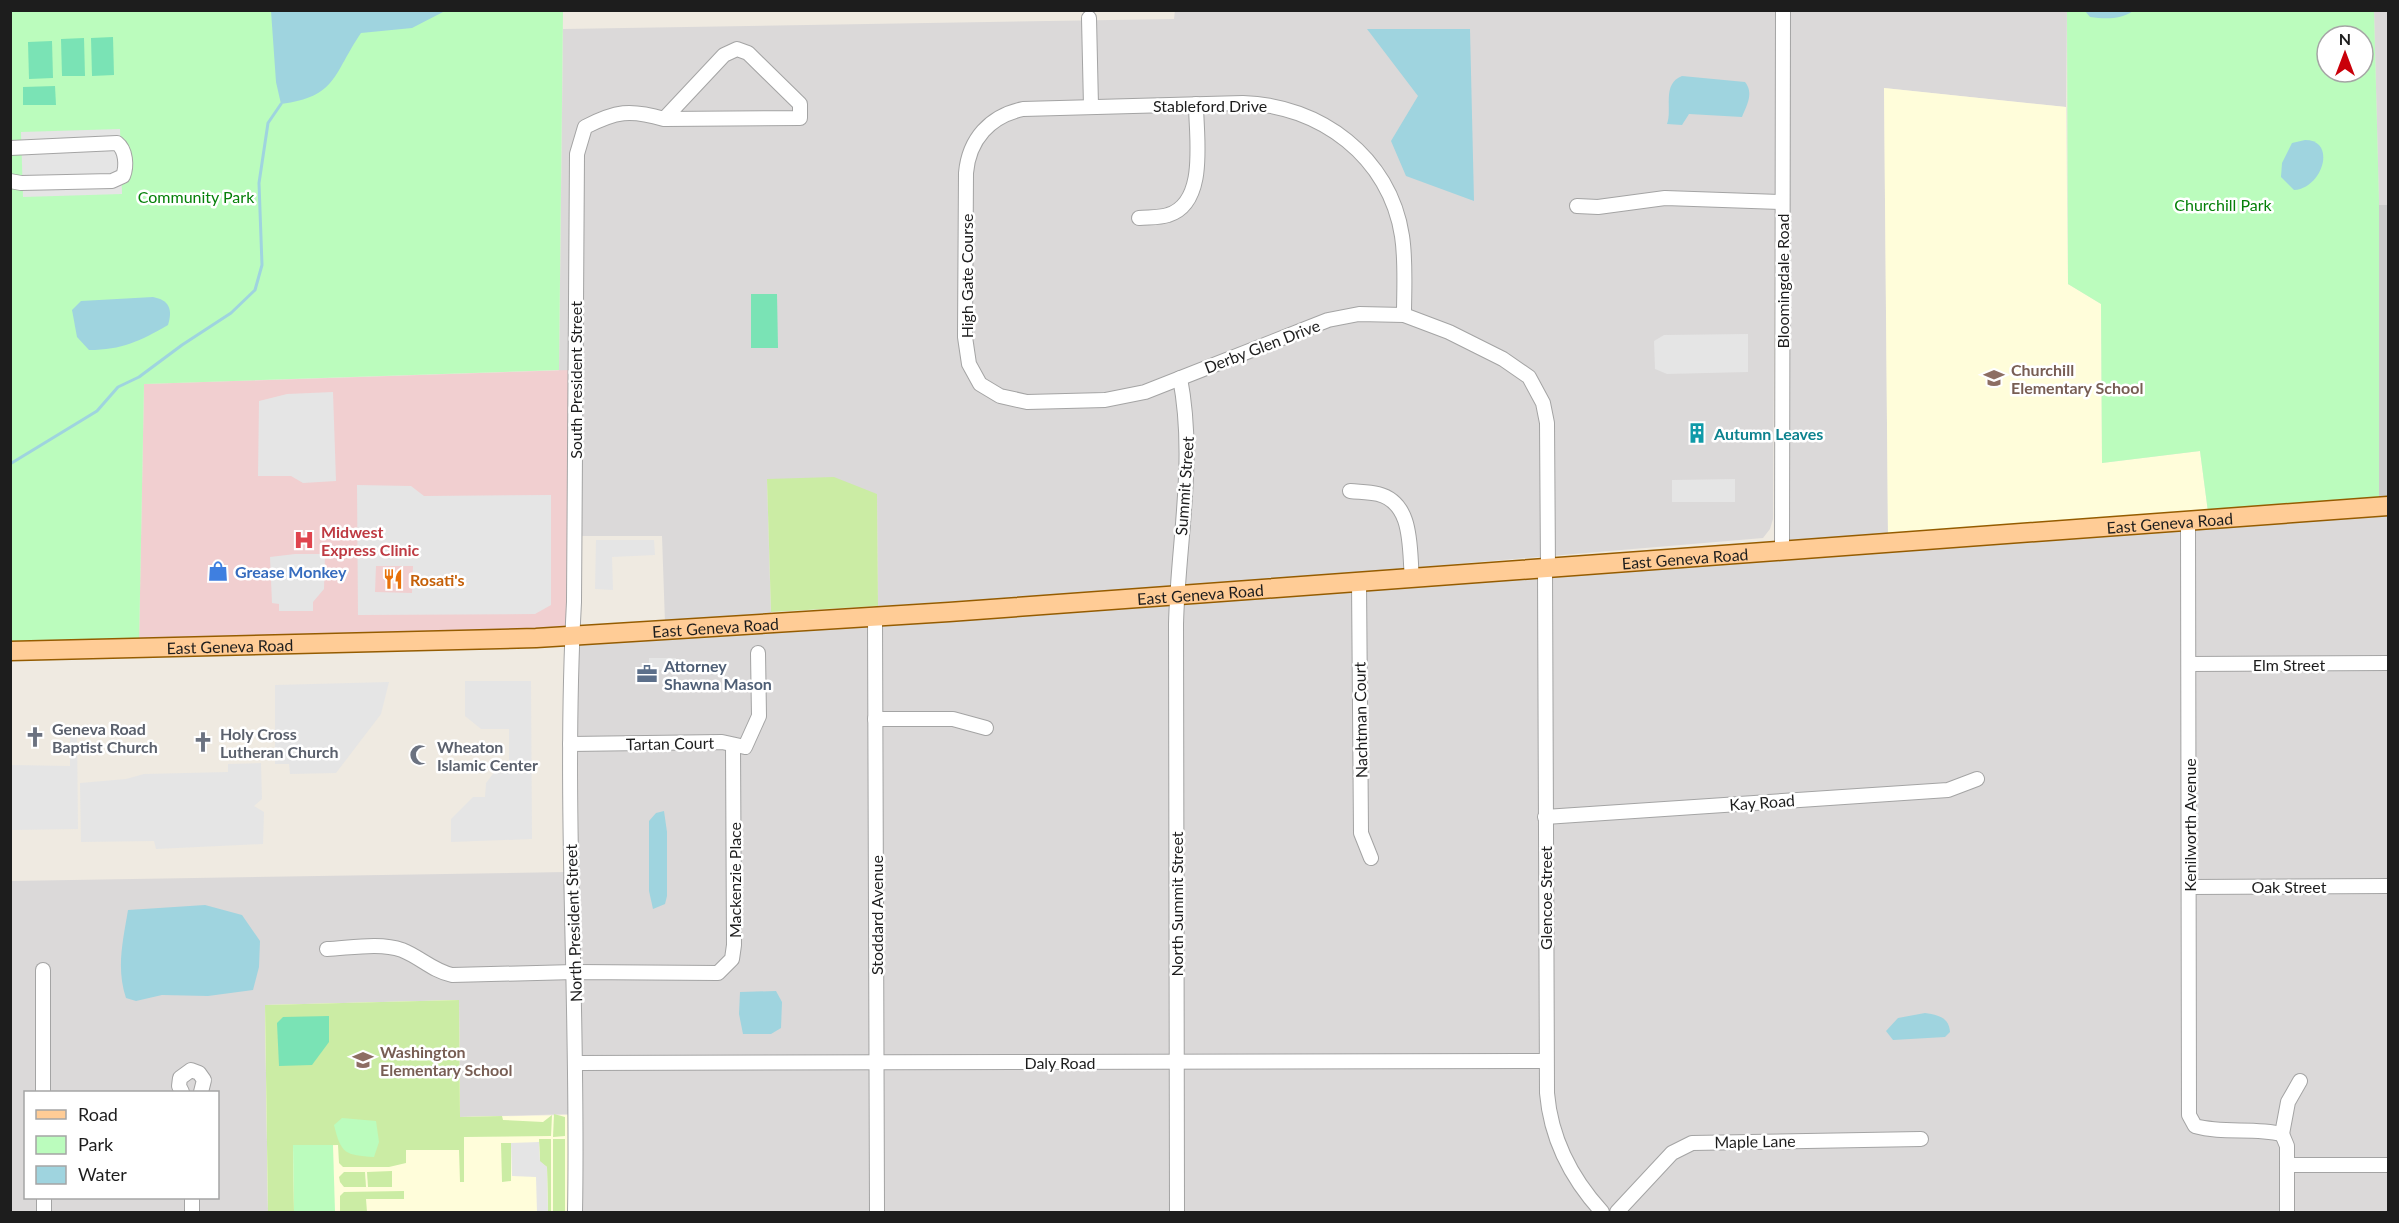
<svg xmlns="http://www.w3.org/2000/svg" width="2399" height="1223" viewBox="0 0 2399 1223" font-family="Lato,sans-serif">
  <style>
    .residential { fill: #dbd9d9; fill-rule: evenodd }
    .commercial { fill: #f1cfd0 }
    .education { fill: #fffdda }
    .religious { fill: #cbcbcb }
    .grass { fill: #cbeca4 }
    .park { fill: #bbfcbd; fill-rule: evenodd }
    .pitch { fill: #7ae3b5 }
    .parking { fill: #e5e5e5; fill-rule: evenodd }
    .water { fill: #9fd4df }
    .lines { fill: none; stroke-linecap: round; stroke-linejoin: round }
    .stream { stroke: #9fd4df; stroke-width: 3 }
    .minor-casing { stroke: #a4a4a4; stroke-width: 16 }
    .major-casing { stroke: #955c00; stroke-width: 21 }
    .minor { stroke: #fff; stroke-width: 14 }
    .major { stroke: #ffcc96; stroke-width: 18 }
    .labels { text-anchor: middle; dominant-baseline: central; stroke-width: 5; stroke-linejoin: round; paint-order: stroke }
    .street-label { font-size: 16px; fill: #1d1d1d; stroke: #fff }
    .park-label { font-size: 16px; fill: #058009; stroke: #fff }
    .education-label { font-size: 16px; font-weight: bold; fill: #785e54; stroke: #fff; text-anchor: start }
    .culture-label { font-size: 16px; font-weight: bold; fill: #0d838f; stroke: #fff; text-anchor: start }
    .health-label { font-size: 16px; font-weight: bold; fill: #be3a42; stroke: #fff; text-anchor: start }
    .shop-label { font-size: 16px; font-weight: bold; fill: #366cbe; stroke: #fff; text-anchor: start }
    .food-label { font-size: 16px; font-weight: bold; fill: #c56008; stroke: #fff; text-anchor: start }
    .service-label { font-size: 16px; font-weight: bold; fill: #4e5e75; stroke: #fff; text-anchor: start }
    .worship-label { font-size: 16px; font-weight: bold; fill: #5b616d; stroke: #fff; text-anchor: start }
  </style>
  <rect width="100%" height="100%" fill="#efeae1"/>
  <g class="residential">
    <path d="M1175 10 1776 11 1773 519 1770 529 1763 538 1184 587 878 606 877 494 767 479 771 616 665 623 662 536H570L559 370 563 29 1174 19Z"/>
    <path d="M1789 11H2067L2066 107 1884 88 1888 537 1788 545Z"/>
    <path d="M2374 11H2388V205H2379Z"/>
    <path d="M2388 510V1212H1182L1183 599Z"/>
    <path d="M1174 598V1212H579L578 639Z"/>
    <path d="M566 872 573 1114 460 1117 265 1005 268 1212H11L10 881ZM26 1092H218V1198H26Z"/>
  </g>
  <path class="commercial" d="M570 370 569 629 139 643 144 384Z"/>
  <g class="education">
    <path d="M1884 88 2066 107 2068 284 2101 304 2102 463 2200 451 2208 512 1888 537Z"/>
    <path d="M459 1000 460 1117 571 1115 570 1212H268L265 1005Z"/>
  </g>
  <path class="religious" d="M2379 205H2388V502L2379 503Z"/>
  <g class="grass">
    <path d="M834 477 877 494 878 606 771 612 767 479Z"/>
    <path d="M459 1000 460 1117 502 1116 503 1120 543 1122 552 1115 551 1136 464 1137V1182H460L459 1150H406V1163L389 1167H343L339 1163 338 1145 293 1146 294 1212H268L265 1005Z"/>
    <path d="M554 1114 565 1117V1136L553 1137Z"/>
    <path d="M539 1139H551V1212H548L547 1167 540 1162Z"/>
    <rect x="553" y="1139" width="12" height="73"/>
    <path d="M501 1143H511V1181L502 1182Z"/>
    <path d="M392 1171V1187H368L367 1172Z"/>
    <path d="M344 1172H365L366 1187H344L340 1182 339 1177Z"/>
    <path d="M404 1191V1199H366L367 1212 340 1211V1196L344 1192Z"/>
  </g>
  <g class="park">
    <path d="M10 11H563L559 370 144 384 139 647 11 651Z"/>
    <path d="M2067 11H2374L2379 201V503L2208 512 2200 451 2102 463 2101 304 2068 284ZM2327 36H2363V72H2327Z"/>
    <path d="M342 1118 376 1121 379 1142 374 1157C345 1155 341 1154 334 1125Z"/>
    <path d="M293 1145H333L335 1212H294Z"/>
  </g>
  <g class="pitch">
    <path d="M113 37 114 75 92 76 91 38Z"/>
    <path d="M84 38 85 76H62L61 39Z"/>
    <path d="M52 41 53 78 29 79 28 42Z"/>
    <path d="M55 86 56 105H23V87Z"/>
    <path d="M751 294H777L778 348H751Z"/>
    <path d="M329 1016V1042L312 1065 279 1066 277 1023 283 1017Z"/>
  </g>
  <g class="parking">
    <path d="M120 129 122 194 23 197 21 132Z"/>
    <path d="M1748 334V372L1667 374 1655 369 1654 341 1664 335Z"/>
    <path d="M333 392 336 481 303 483 291 476H258L259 401 287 394Z"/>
    <path d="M1735 479V502H1672V480Z"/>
    <path d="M357 485 411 486 424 496 551 495V605L535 614 358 615ZM376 566H413L412 593 375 592Z"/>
    <path d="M596 540H654L655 555 612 557 613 590 595 589Z"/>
    <path d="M295 554H325L324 589 313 602V611H279V604L272 603 270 557Z"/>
    <path d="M649 658H676L677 670H656L655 667H649Z"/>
    <path d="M465 681H531L532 839 451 842V819L473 797H485L486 783 502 762 509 761V729H481L465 716Z"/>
    <path d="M389 682 381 714 336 773 290 774 289 764H275V685Z"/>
    <path d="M70 727H77L78 829 12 830 11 765 70 766Z"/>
    <path d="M261 763 262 799 254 806 264 812 263 844 156 849 154 841 81 842 80 783 126 779 144 774 228 772V764Z"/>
    <path d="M539 1142 540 1161 547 1167 548 1212H537L536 1177 512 1176 511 1143Z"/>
  </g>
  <g class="water">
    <path d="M271 11V10L445 11 412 28 361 33C333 74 337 97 281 104L276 82Z"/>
    <path d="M2085 11H2133C2120 20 2105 19 2090 17Z"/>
    <path d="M1367 29H1470L1474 201 1406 176 1391 141 1418 96Z"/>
    <path d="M1682 76 1745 82C1754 93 1747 105 1742 117L1689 114 1682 125 1667 124C1673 110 1661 84 1682 76Z"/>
    <path d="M2305 140C2337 140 2323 188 2294 190L2281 177 2282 163 2292 143Z"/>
    <path d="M153 297C169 300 173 309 168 325 140 341 122 350 89 350L77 337 72 310 81 301Z"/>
    <path d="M664 811 667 832V896L665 904 653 909 649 891V821L656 813Z"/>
    <path d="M205 905 242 915 260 941 259 967 253 990 208 996 162 995 136 1001 126 998C116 968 123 941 128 910Z"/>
    <path d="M776 991 782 1002 781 1028 771 1034H743L739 1014 740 992Z"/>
    <path d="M1925 1013C1938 1015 1949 1017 1950 1032L1945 1037 1893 1040 1886 1031 1898 1018Z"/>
  </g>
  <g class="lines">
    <path class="stream" d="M10 464 97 411 118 387 139 377 182 345 231 313 255 290 262 265 259 183 268 123 281 104"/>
    <g class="minor-casing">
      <g id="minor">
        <path d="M1089 18 1091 106"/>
        <path d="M10 148 117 143C126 150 127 166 123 176L112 181 21 183 10 181"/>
        <path d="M1577 206 1598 207 1665 198 1782 202"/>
        <path d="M1139 218C1148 217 1159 218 1168 215 1208 203 1196 136 1196 104"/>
        <path d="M1404 315C1404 289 1406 262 1402 236 1390 157 1320 105 1243 103L1023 109C990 116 969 139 966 173L965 337 969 364 980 384 1000 396 1027 402 1105 400 1145 392 1328 320 1359 314 1404 315 1449 332 1503 359 1529 377 1543 403 1547 423 1548 569"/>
        <path d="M1350 491C1359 492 1369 492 1378 494 1414 503 1409 549 1412 578"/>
        <path d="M2188 523 2189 1115 2195 1126C2223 1134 2253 1127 2282 1134"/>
        <path d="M1782 551 1783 10"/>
        <path d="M1545 569 1547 1093C1551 1140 1571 1178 1602 1212"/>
        <path d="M1359 581 1361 833 1371 858"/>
        <path d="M875 617 877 1212"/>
        <path d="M2189 664 2388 663"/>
        <path d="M875 719H953L986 728"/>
        <path d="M570 744 722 742 745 747 759 716 758 653"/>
        <path d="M1545 817 1948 790 1977 779"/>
        <path d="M2190 887 2388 886"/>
        <path d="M327 949C350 948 380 942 402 950 420 957 433 971 452 975L575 972 718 973 732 959 734 945 733 745"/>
        <path d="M43 970V1092"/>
        <path d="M575 1063 1546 1061"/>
        <path d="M182 1092 179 1086 180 1078 191 1070 199 1073 204 1080 201 1092"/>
        <path d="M2282 1134 2287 1146V1212"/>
        <path d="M2282 1134 2288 1102 2300 1081"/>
        <path d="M2287 1165H2388"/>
        <path d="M44 1198V1212"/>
        <path d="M192 1198V1212"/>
        <path d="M575 1212C579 1009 563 806 574 602L577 154 585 127C616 111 630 109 664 119L724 55 737 49 748 53 800 104V118L664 119"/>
        <path d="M1177 1212 1176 624C1178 542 1196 460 1180 378"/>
        <path d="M1617 1212 1672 1153 1692 1143 1921 1139"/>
      </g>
    </g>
    <g class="major-casing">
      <g id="major">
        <path id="s1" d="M10 651 536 638 949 612 2388 506"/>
      </g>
    </g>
    <use href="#minor" class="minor"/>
    <use href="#major" class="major"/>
  </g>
  <defs>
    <g id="school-bare" transform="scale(1.62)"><path d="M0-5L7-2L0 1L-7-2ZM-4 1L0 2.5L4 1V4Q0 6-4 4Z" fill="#8d6e63" stroke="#fff" stroke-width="2.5" paint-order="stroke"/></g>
    <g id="building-bare" transform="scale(1.62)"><path d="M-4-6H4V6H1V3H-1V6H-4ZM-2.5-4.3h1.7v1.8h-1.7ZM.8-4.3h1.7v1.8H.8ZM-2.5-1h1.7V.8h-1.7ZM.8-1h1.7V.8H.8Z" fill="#0f9aa8" stroke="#fff" stroke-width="2.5" paint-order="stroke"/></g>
    <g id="hospital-bare" transform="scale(1.62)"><path d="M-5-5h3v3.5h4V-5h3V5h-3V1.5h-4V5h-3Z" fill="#e0444e" stroke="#fff" stroke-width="2.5" paint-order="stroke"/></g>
    <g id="shop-bare" transform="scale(1.62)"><path d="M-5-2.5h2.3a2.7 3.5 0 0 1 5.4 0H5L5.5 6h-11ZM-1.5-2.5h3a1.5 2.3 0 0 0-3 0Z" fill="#3f7fe0" stroke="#fff" stroke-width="2.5" paint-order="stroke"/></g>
    <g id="restaurant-bare" transform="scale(1.62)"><path d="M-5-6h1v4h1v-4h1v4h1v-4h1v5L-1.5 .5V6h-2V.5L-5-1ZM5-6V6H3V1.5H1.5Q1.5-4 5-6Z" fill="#e8710a" stroke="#fff" stroke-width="2.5" paint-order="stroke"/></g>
    <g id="office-bare" transform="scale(1.62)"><path d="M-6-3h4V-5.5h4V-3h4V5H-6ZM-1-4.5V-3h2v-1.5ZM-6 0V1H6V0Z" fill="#5c6f8a" stroke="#fff" stroke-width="2.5" paint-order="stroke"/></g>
    <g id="church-bare" transform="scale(1.62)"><path d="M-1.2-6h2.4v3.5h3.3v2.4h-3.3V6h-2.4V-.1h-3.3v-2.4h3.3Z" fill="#6b7280" stroke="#fff" stroke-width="2.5" paint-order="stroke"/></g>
    <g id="mosque-bare" transform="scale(1.62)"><path d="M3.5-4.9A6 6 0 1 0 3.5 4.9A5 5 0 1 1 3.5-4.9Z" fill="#6b7280" stroke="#fff" stroke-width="2.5" paint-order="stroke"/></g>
  </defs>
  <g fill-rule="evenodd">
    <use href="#school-bare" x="1994" y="378"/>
    <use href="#building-bare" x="1697" y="433"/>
    <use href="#hospital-bare" x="304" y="540"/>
    <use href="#shop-bare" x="218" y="571"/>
    <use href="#restaurant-bare" x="393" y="579"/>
    <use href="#office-bare" x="647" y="674"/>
    <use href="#church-bare" x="35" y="737"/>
    <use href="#church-bare" x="203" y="742"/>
    <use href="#mosque-bare" x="420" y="755"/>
    <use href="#school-bare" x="363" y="1060"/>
  </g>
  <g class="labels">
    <g class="street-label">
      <text x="1210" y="105">Stableford Drive</text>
      <text transform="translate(966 276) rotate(-90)">High Gate Course</text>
      <text transform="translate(1782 281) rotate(-90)">Bloomingdale Road</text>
      <text transform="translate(1262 346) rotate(-21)">Derby Glen Drive</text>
      <text transform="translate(575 380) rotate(-90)">South President Street</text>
      <text transform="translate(1184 486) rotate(-86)">Summit Street</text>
      <text stroke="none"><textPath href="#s1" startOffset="2164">East Geneva Road</textPath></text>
      <text stroke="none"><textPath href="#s1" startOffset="1678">East Geneva Road</textPath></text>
      <text stroke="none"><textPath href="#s1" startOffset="1192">East Geneva Road</textPath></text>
      <text stroke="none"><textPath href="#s1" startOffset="706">East Geneva Road</textPath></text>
      <text stroke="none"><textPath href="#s1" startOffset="220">East Geneva Road</textPath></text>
      <text x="2289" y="664">Elm Street</text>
      <text transform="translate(1360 720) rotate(-91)">Nachtman Court</text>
      <text transform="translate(670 743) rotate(-1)">Tartan Court</text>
      <text transform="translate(1762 802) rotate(-4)">Kay Road</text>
      <text transform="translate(2189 825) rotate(-90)">Kenilworth Avenue</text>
      <text transform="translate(734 880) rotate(-90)">Mackenzie Place</text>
      <text x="2289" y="886">Oak Street</text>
      <text transform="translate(1545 898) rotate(-90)">Glencoe Street</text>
      <text transform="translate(1176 904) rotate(-90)">North Summit Street</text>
      <text transform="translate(876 915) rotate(-90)">Stoddard Avenue</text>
      <text transform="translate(573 923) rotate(-92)">North President Street</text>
      <text x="1060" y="1062">Daly Road</text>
      <text transform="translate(1755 1141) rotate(-1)">Maple Lane</text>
    </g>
    <g class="park-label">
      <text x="196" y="196">Community Park</text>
      <text x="2223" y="204">Churchill Park</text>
    </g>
    <g class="education-label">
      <text x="2011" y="369">Churchill<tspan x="2011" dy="18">Elementary School</tspan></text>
      <text x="380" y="1051">Washington<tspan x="380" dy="18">Elementary School</tspan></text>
    </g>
    <g class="culture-label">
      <text x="1714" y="433">Autumn Leaves</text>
    </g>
    <g class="health-label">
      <text x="321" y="531">Midwest<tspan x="321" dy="18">Express Clinic</tspan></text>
    </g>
    <g class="shop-label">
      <text x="235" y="571">Grease Monkey</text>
    </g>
    <g class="food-label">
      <text x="410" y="579">Rosati's</text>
    </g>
    <g class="service-label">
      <text x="664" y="665">Attorney<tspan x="664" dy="18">Shawna Mason</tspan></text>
    </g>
    <g class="worship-label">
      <text x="52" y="728">Geneva Road<tspan x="52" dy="18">Baptist Church</tspan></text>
      <text x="220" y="733">Holy Cross<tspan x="220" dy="18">Lutheran Church</tspan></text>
      <text x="437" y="746">Wheaton<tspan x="437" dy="18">Islamic Center</tspan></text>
    </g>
  </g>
  <rect width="2399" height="1223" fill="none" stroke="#1d1d1d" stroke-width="24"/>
  <rect x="24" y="1091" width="195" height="108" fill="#ffffff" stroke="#a5a5a5" stroke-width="1.5"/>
  <rect x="36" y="1110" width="30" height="9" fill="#ffcc96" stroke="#a5a5a5" stroke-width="1.5"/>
  <text x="78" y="1121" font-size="18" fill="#1d1d1d">Road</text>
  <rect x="36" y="1136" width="30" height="18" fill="#bbfcbd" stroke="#a5a5a5" stroke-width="1.5"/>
  <text x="78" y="1151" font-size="18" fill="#1d1d1d">Park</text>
  <rect x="36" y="1166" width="30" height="18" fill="#9fd4df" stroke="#a5a5a5" stroke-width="1.5"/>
  <text x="78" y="1181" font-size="18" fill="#1d1d1d">Water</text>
  <g transform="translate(2345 54)"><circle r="28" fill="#ffffff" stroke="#a5a5a5" stroke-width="1.5"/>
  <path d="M0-4.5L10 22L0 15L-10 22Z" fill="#c9000a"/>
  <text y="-9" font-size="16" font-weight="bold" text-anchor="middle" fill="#1d1d1d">N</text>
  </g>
</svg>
